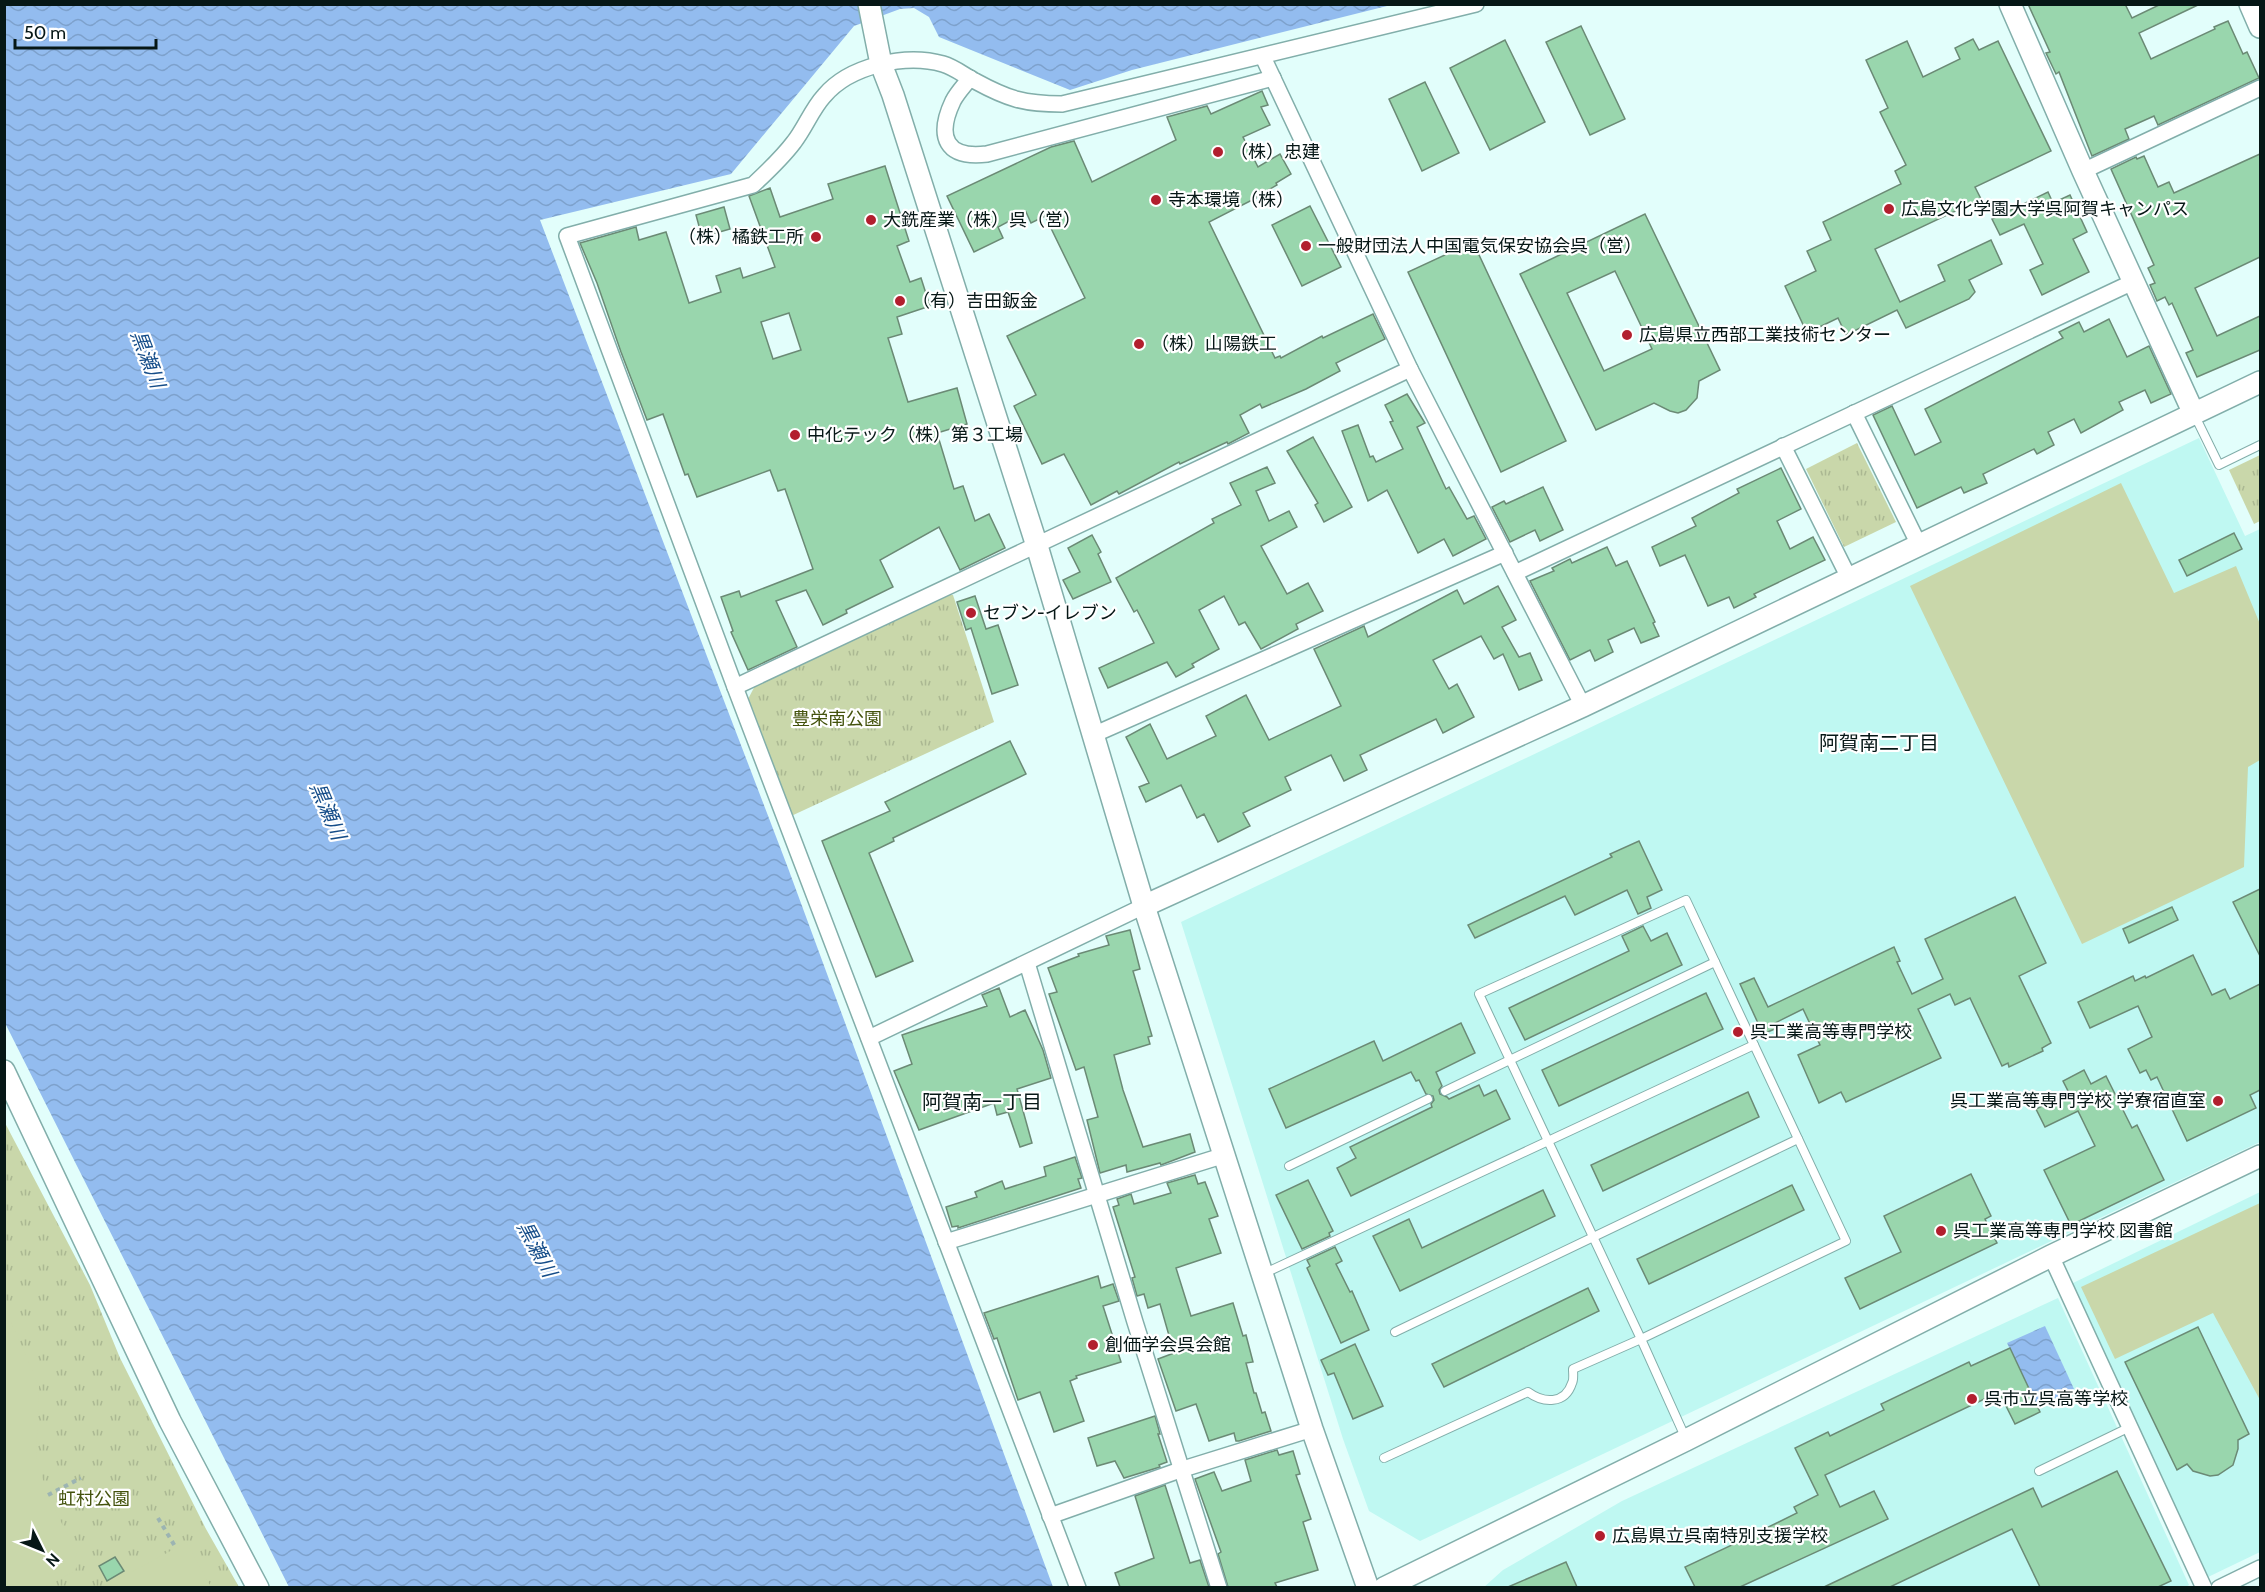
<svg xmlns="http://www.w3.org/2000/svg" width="2265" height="1592" viewBox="0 0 2265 1592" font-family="Cabin,'Noto Sans JP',sans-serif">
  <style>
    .built { fill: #bff8f2 }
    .grass { fill: url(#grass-tufts) }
    .garden { fill: #c9d7aa }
    .water { fill: url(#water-waves) }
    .building { fill: #99d6ad; stroke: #6b8a75; stroke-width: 1.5; fill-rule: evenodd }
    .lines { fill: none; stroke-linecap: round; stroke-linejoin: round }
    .lane-casing { stroke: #82aeaa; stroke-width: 10 }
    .street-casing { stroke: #82aeaa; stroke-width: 18 }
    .secondary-casing { stroke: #82aeaa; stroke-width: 24 }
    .path { stroke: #9cb4b2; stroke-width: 4; stroke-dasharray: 4.5 4.5; stroke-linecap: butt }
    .lane { stroke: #fff; stroke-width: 8 }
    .street { stroke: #fff; stroke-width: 15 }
    .secondary { stroke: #fff; stroke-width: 21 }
    .poi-dot { fill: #b21f2e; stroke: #fff; stroke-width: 2 }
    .labels { text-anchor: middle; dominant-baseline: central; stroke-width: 4.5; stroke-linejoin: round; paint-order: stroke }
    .poi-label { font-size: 18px; fill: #061716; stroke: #fff; text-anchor: start }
    .park-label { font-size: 18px; fill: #43520c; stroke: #fff }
    .water-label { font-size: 20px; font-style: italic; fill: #154d89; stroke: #fff }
    .neighbourhood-label { font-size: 20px; fill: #061716; stroke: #fff }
  </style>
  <defs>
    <pattern id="grass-tufts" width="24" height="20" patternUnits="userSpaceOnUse" patternTransform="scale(1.5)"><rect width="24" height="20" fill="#c9d7aa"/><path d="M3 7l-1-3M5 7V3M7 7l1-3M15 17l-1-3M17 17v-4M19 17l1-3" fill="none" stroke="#abb892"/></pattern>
    <pattern id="water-waves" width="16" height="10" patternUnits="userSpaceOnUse" patternTransform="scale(1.5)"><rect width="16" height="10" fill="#93bcef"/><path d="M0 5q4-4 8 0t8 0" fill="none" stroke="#7da1cc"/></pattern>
  </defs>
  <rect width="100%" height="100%" fill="#e2fefb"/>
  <g class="built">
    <path d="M2199 438 2245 536 2260 529V1142L1420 1541 1369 1511 1343 1439 1181 922Z"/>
    <path d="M2260 1192V1552L2206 1578 2069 1285Z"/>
    <path d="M2058 1298 2189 1585 2184 1588H1483L1503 1570 1622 1501Z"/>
  </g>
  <g class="grass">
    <path d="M1857 443 1896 522 1844 547 1806 469Z"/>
    <path d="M2260 455V521L2254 524 2229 470Z"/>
    <path d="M945 595H953L994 722 789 817 747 701 758 680Z"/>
    <path d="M4 1121 90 1285 120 1358 206 1529 239 1587H5Z"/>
  </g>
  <g class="garden">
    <path d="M2121 483 2174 593 2236 566 2260 624V760L2248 767 2244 867 2082 944 1910 586Z"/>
    <path d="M2260 1203V1400L2213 1313 2115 1359 2081 1287Z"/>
    <path d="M5 1308 39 1386 36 1459 48 1495 79 1559 75 1571 44 1587H5Z"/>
    <path d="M186 1542 211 1587H104L176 1548Z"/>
  </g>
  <g class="water">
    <path d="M5 5H1391L1132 70 1070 90 939 37 929 17 914 8 900 9 854 26 731 174 540 220 788 868 1053 1587H289L5 1023Z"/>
    <path d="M2045 1326 2074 1389 2037 1407 2007 1343Z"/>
  </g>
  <g class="building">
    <path d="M2028 4H2125L2132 18 2161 4H2200L2139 33 2151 59 2215 29 2214 27 2228 21 2243 54 2247 52 2259 78 2158 125 2154 116 2125 129 2129 139 2092 156 2059 72 2056 74 2046 53 2050 52Z"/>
    <path d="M1581 26 1625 119 1590 135 1546 42Z"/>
    <path d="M1973 39 1979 50 1998 41 2051 151 1975 187 1981 199 1875 249 1900 302 1945 281 1938 265 1991 240 2002 264 1969 280 1975 292 1969 299 1906 328 1897 310 1846 335 1838 318 1807 333 1785 286 1816 271 1807 251 1831 240 1823 222 1901 184 1895 171 1906 165 1880 112 1888 108 1866 60 1907 41 1923 77 1960 59 1955 48Z"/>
    <path d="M1505 40 1545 122 1490 150 1450 68Z"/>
    <path d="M1425 82 1459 153 1422 171 1389 99Z"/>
    <path d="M1262 91 1268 105 1261 107 1270 125 1243 137 1258 167 1280 154 1291 174 1276 183 1277 185 1256 197V198L1209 222 1275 358 1280 356 1281 358 1322 336 1323 338 1373 314 1385 339 1336 363 1340 371 1306 389 1262 408 1260 404 1240 415 1249 433 1228 444 1227 442 1180 464 1179 462 1119 494 1117 491 1091 505 1064 454 1042 464 1014 406 1036 395 1007 336 1085 298 1045 216 1031 223 1026 212 998 227 1003 238 974 252 947 196 1051 147 1074 141 1092 182 1176 140 1167 117 1207 106 1211 114Z"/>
    <path d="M2260 154V257L2195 288 2217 336 2260 316V350L2197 377 2186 353 2193 350 2172 303 2169 305 2165 297 2157 301 2150 285 2155 283 2148 268 2154 265 2111 169 2136 157 2137 159 2144 156 2158 187 2169 182 2174 193Z"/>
    <path d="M885 166 909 241 897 246 910 282 921 278 930 306 897 317 902 334 888 338 908 402 957 388 967 424 937 433 954 489 963 486 975 521 989 514 1005 548 960 570 939 527 880 560 893 587 846 610 847 613 823 625 806 590 776 601 797 647 748 670 731 632 733 631 721 597 739 591 741 597 813 569 785 489 778 491 770 470 697 497 688 474 685 475 663 414 647 420 621 352 597 283 580 243 636 227 639 240 666 232 689 303 721 292 716 276 740 268 743 278 775 267 749 196 770 188 780 217 833 199 828 184ZM789 313 801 350 773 359 761 322Z"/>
    <path d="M2048 192 2053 203 2070 195 2087 232 2073 239 2089 272 2042 295 2030 270 2043 264 2024 224 2000 235 1992 219Z"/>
    <path d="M1310 206 1341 267 1302 286 1272 225Z"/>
    <path d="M724 207 730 229 702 237 696 215Z"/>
    <path d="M1645 214 1720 370 1699 381 1697 398 1686 410 1678 413 1670 411 1654 403 1596 430 1520 274ZM1615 271 1652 349 1604 371 1567 293Z"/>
    <path d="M1473 242 1566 441 1501 472 1408 272Z"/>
    <path d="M2109 319 2127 357 2149 346 2171 394 2151 403 2145 390 2119 402 2123 410 2081 433 2074 419 2048 432 2054 445 2037 454 2034 449 1983 474 1987 483 1964 493 1961 487 1917 508 1873 415 1892 406 1915 455 1941 442 1925 409 2063 338 2059 332 2079 322 2084 332Z"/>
    <path d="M1407 394 1425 423 1417 427 1446 489 1449 487 1467 519 1474 516 1486 539 1453 556 1444 539 1418 553 1387 490 1368 501 1342 431 1358 425 1370 457 1373 456 1376 462 1403 449 1390 422 1393 421 1385 405Z"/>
    <path d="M1313 437 1352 507 1324 522 1315 505 1318 503 1287 451Z"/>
    <path d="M1267 467 1275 483 1256 491 1269 521 1289 511 1297 527 1261 546 1287 594 1308 583 1323 611 1296 624 1298 629 1261 649 1245 622 1239 625 1224 596 1199 610 1219 649 1192 664 1194 667 1176 677 1167 662 1108 688 1099 668 1154 643 1137 610 1134 612 1116 578 1214 523 1212 519 1241 505 1230 483Z"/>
    <path d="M1781 468 1801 509 1777 521 1790 549 1813 537 1825 560 1754 594 1756 597 1734 608 1729 597 1708 606 1685 555 1660 566 1652 547 1696 526 1692 518 1739 493 1737 489Z"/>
    <path d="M1543 487 1563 530 1540 541 1535 530 1510 542 1492 507 1504 501 1506 504Z"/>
    <path d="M2234 533 2242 549 2187 576 2179 560Z"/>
    <path d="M1092 535 1101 552 1098 554 1111 582 1073 599 1063 580 1080 572 1068 548Z"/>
    <path d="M1607 547 1616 566 1627 561 1655 622 1653 623 1659 636 1641 643 1634 628 1608 640 1613 652 1595 661 1590 650 1570 660 1530 581 1554 571 1552 568 1570 559 1572 563Z"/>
    <path d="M1498 586 1516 620 1502 627 1519 657 1530 653 1542 680 1519 690 1503 654 1494 659 1481 636 1433 660 1449 689 1457 684 1474 717 1443 733 1436 719 1360 755 1367 770 1344 781 1331 755 1285 777 1291 790 1243 813 1250 826 1218 842 1204 814 1197 818 1181 785 1146 802 1139 787 1149 783 1126 737 1150 724 1167 759 1216 736 1206 716 1246 695 1269 740 1341 706 1314 649 1364 626 1368 637 1457 590 1464 604Z"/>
    <path d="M975 596 986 629 998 625 1018 685 992 694 971 628 966 630 957 602Z"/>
    <path d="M1010 741 1026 774 893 838 894 841 869 853 913 961 876 977 822 841 890 811 885 802Z"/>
    <path d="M1639 841 1662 890 1647 897 1651 908 1638 914 1627 890 1575 915 1565 896 1475 938 1468 925 1612 857 1610 854Z"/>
    <path d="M2260 889V956L2233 902Z"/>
    <path d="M2015 897 2046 963 2019 976 2051 1043 2042 1048 2043 1051 2009 1067 2008 1063 2002 1066 1970 998 1955 1005 1950 994 1918 1009 1941 1058 1846 1102 1841 1092 1819 1103 1798 1055 1820 1045 1803 1009 1775 1023 1777 1028 1763 1034 1740 984 1754 978 1768 1007 1894 947 1900 961 1897 962 1912 994 1943 979 1925 939Z"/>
    <path d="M2172 907 2178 920 2129 943 2123 929Z"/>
    <path d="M1643 926 1651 941 1667 933 1682 965 1525 1040 1509 1008 1629 951 1622 936Z"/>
    <path d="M1130 930 1140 969 1133 971 1152 1036 1148 1037 1150 1044 1114 1055 1123 1090 1143 1147 1190 1134 1195 1152 1161 1165 1160 1163 1127 1172 1126 1165 1100 1173 1087 1120 1098 1117 1084 1067 1076 1070 1049 994 1057 992 1048 968 1079 956 1078 954 1109 945 1106 936Z"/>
    <path d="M2193 955 2212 995 2225 989 2230 999 2260 984V1090L2250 1095 2256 1108 2187 1141 2157 1077 2151 1080 2146 1070 2140 1073 2128 1049 2152 1037 2138 1006 2090 1028 2078 1002 2133 976 2135 981 2145 976 2146 978Z"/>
    <path d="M999 988 1010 1017 1025 1010 1043 1050 1051 1078 1017 1089 1032 1143 1020 1147 1008 1112 997 1115 994 1103 919 1130 894 1071 912 1064 902 1035 987 1006 982 995Z"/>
    <path d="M1706 993 1723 1029 1559 1106 1542 1070Z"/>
    <path d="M1461 1023 1475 1053 1436 1072 1442 1086 1439 1090 1440 1094 1447 1097 1449 1099 1479 1085 1484 1096 1496 1090 1510 1119 1351 1196 1337 1168 1356 1158 1350 1147 1432 1107 1431 1104 1434 1100 1433 1096 1426 1094 1419 1080 1416 1081 1411 1072 1286 1128 1269 1089 1374 1041 1383 1061Z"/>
    <path d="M2084 1070 2091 1084 2106 1076 2132 1128 2137 1125 2164 1180 2071 1225 2044 1170 2095 1146 2078 1111 2045 1127 2036 1109 2069 1093 2063 1081Z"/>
    <path d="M1748 1092 1759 1117 1603 1191 1591 1165Z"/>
    <path d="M1075 1157 1082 1178 1078 1179 1081 1188 958 1228V1226L952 1227 946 1207 977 1197 975 1192 1002 1181 1005 1189 1046 1176 1044 1167Z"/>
    <path d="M1971 1174 1991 1216 1985 1219 1997 1243 1860 1309 1845 1278 1901 1252 1884 1216Z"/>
    <path d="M1195 1175 1198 1184 1205 1182 1218 1216 1209 1219 1221 1253 1176 1268 1191 1316 1233 1303 1243 1336 1246 1335 1253 1362 1246 1363 1254 1393H1256L1262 1413 1265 1412 1271 1431 1239 1441H1236L1234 1433 1209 1441 1196 1404 1176 1411 1158 1359 1174 1353 1160 1304 1148 1308 1144 1294 1137 1296 1132 1278 1135 1277 1113 1207 1119 1205 1117 1199 1131 1194 1134 1204 1171 1193 1167 1183Z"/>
    <path d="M1308 1180 1333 1231 1329 1233 1330 1236 1302 1249 1276 1195Z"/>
    <path d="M1792 1185 1804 1210 1649 1284 1637 1259Z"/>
    <path d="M1543 1190 1555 1216 1400 1291 1373 1236 1409 1219 1422 1248Z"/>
    <path d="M1335 1247 1342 1261 1336 1264 1350 1292 1352 1291 1369 1330 1341 1343 1307 1268 1310 1266 1307 1260Z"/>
    <path d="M1098 1276 1101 1288 1113 1284 1119 1301 1103 1306 1121 1362 1076 1376 1077 1378 1070 1381 1084 1421 1054 1432 1040 1392 1018 1400 997 1338 994 1339 984 1313Z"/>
    <path d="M1588 1288 1599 1311 1444 1387 1432 1364Z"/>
    <path d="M2198 1327 2249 1434 2238 1440V1449L2233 1465 2218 1475 2210 1476 2193 1471 2187 1464 2177 1470 2125 1362Z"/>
    <path d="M1355 1344 1383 1406 1353 1419 1334 1373 1328 1375 1321 1360Z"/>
    <path d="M2010 1348 2040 1412 2015 1424 1999 1392 1825 1475 1840 1507 1874 1491 1888 1519 1740 1587H1695L1685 1567 1732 1545 1728 1536 1746 1527 1750 1536 1797 1513 1794 1507 1818 1495 1795 1448 1828 1432 1830 1436 1884 1410 1881 1404 1969 1362 1971 1366Z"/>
    <path d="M1155 1416 1160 1434H1158L1167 1462 1159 1465 1160 1467 1124 1478 1115 1461 1097 1466 1088 1438Z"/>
    <path d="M1277 1450 1279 1455 1293 1451 1300 1474 1296 1475 1311 1519 1303 1522 1318 1570 1275 1583 1277 1587H1228L1218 1554 1221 1552 1195 1479 1214 1472 1222 1491 1251 1481 1245 1460Z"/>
    <path d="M2117 1471 2171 1581 2158 1587H2040L2012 1529 1890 1587H1824L2033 1488 2042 1507Z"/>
    <path d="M1165 1485 1190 1563 1200 1560 1209 1587H1120L1115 1573 1154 1558 1135 1496Z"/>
    <path d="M115 1557 124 1571 107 1581 99 1566Z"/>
    <path d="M1566 1562 1577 1587H1508Z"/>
  </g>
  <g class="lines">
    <g class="lane-casing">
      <g id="lane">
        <path d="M2195 416 2219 465 2260 445"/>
        <path d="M1445 1091 1715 962"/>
        <path d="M1289 1166 1428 1099"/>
        <path d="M1265 1273 1754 1045"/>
        <path d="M1395 1332 1798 1139"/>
        <path d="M1384 1458 1528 1392C1543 1403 1565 1405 1572 1383 1574 1380 1573 1373 1573 1369L1641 1339 1846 1241 1686 900 1479 994 1641 1339 1686 1439"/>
        <path d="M2039 1471 2130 1427"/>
      </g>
    </g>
    <g class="street-casing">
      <g id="street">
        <path d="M1263 57 1410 369 1583 706"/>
        <path d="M970 78C964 86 957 93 953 101 936 137 946 159 987 154L1273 78"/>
        <path d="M2083 171 2260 88"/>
        <path d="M1854 413 1919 545"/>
        <path d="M1783 446 1849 578"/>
        <path d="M1515 573 2133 282"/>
        <path d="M735 687 1410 369"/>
        <path d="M1093 735 1505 553"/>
        <path d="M1027 963 1135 1322 1219 1588"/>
        <path d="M869 1038 1144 906"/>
        <path d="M946 1242 1225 1155"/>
        <path d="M2051 1256 2204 1588"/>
        <path d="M1050 1516 1180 1470 1312 1429"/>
        <path d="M1078 1588 735 687 567 236 753 185C767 172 782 158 794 142 805 128 812 109 824 96 849 66 905 53 943 64 954 67 965 76 975 81 1008 99 1024 104 1062 104L1476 4"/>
        <path d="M2219 1588 2260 1568"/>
      </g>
    </g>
    <g class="secondary-casing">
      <g id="secondary">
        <path d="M869 4 881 64 893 95 1037 546 1144 906 1312 1429 1368 1588"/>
        <path d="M2010 4 2083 171 2194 414"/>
        <path d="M2250 4 2260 27"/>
        <path d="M1144 906 1583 706 2260 382"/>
        <path d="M4 1071 170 1421 258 1588"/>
        <path d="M1384 1588 1686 1440 2051 1256 2260 1156"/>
      </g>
    </g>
    <g class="path">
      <path d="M48 1495 81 1478"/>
      <path d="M158 1518 176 1548"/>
    </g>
    <use href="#lane" class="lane"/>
    <use href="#street" class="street"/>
    <use href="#secondary" class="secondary"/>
  </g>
  <g class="poi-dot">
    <circle cx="1218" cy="152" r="6"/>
    <circle cx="1156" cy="200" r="6"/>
    <circle cx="1889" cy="209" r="6"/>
    <circle cx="871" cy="220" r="6"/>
    <circle cx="816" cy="237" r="6"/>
    <circle cx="1306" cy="246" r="6"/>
    <circle cx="900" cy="301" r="6"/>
    <circle cx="1627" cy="335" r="6"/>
    <circle cx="1139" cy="344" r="6"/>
    <circle cx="795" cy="435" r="6"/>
    <circle cx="971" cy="613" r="6"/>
    <circle cx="1738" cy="1032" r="6"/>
    <circle cx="2218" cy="1101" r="6"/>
    <circle cx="1941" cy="1231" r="6"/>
    <circle cx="1093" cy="1345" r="6"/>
    <circle cx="1972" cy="1399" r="6"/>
    <circle cx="1600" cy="1536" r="6"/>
  </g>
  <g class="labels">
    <g class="poi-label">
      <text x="1230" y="152">（株）忠建</text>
      <text x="1168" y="200">寺本環境（株）</text>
      <text x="1901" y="209">広島文化学園大学呉阿賀キャンパス</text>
      <text x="883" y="220">大銑産業（株）呉（営）</text>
      <text x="804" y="237" text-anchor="end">（株）橘鉄工所</text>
      <text x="1318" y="246">一般財団法人中国電気保安協会呉（営）</text>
      <text x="912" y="301">（有）吉田鈑金</text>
      <text x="1639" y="335">広島県立西部工業技術センター</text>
      <text x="1151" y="344">（株）山陽鉄工</text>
      <text x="807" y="435">中化テック（株）第３工場</text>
      <text x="983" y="613">セブン-イレブン</text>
      <text x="1750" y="1032">呉工業高等専門学校</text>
      <text x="2206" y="1101" text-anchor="end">呉工業高等専門学校 学寮宿直室</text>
      <text x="1953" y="1231">呉工業高等専門学校 図書館</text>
      <text x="1105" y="1345">創価学会呉会館</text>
      <text x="1984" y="1399">呉市立呉高等学校</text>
      <text x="1612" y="1536">広島県立呉南特別支援学校</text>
    </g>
    <g class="park-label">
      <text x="837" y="719">豊栄南公園</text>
      <text x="94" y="1499">虹村公園</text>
    </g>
    <g class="water-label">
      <text transform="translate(148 359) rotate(69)">黒瀬川</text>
      <text transform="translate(328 811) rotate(67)">黒瀬川</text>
      <text transform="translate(537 1249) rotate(62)">黒瀬川</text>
    </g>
    <g class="neighbourhood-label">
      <text x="1879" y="743">阿賀南二丁目</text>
      <text x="982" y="1102">阿賀南一丁目</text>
    </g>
  </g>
  <rect width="2265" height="1592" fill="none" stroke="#061716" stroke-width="12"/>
  <g transform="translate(42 1550) rotate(133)" stroke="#ffffff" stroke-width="4.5" paint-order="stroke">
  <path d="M0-4.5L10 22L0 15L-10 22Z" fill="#061716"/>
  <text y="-9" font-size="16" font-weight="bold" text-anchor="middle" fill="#061716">N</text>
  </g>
  <path d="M15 39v9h141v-9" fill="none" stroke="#061716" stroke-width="3"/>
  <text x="24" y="39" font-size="18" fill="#061716" stroke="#ffffff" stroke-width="4.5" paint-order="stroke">50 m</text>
</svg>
